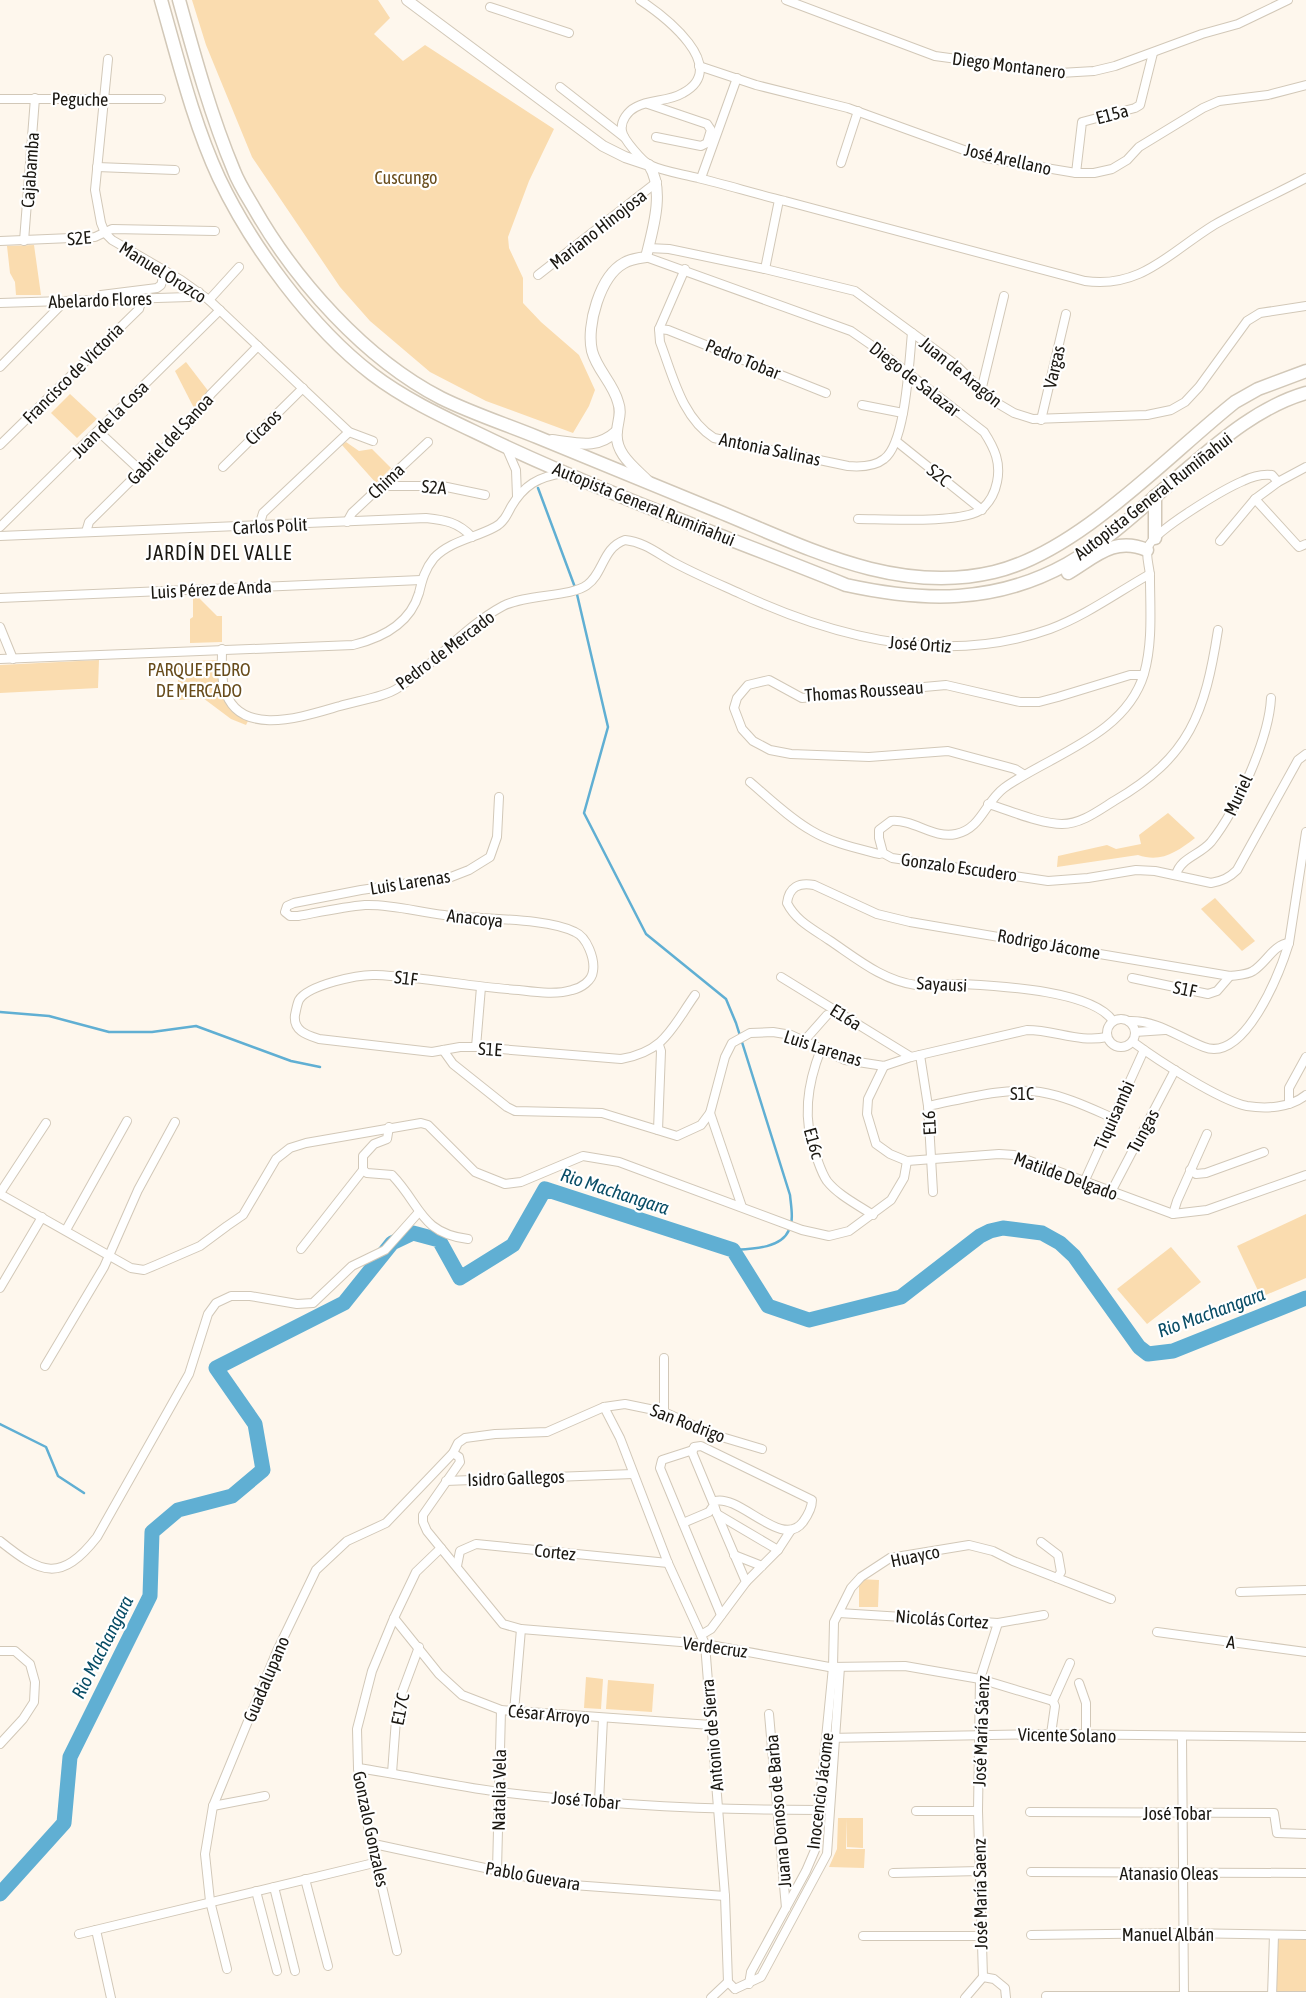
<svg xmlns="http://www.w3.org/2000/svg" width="1306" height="1998" viewBox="0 0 1306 1998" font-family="'Asap Condensed',sans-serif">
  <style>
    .green { fill: #fadcaf }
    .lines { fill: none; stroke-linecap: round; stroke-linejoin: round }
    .stream { stroke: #60afd3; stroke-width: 2.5 }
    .river { stroke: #60afd3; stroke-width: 15 }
    .minor-casing { stroke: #d2c8b8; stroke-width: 10 }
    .tertiary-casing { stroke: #d2c8b8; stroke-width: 12 }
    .trunk-casing { stroke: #d2c8b8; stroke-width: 15 }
    .minor { stroke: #fff; stroke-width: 8 }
    .tertiary { stroke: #fff; stroke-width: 10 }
    .trunk { stroke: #fff; stroke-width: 12 }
    .labels { text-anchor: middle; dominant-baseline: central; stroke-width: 4.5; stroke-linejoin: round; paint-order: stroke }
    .street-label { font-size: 18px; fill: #1a1711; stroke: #fff }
    .park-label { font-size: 18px; fill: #684c1c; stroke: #fff }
    .water-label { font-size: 19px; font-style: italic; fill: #094d66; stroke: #fff }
    .quarter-label { font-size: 20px; letter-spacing: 1px; fill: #1a1711; stroke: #fff }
  </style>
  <rect width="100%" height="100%" fill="#fef7ed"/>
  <g class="green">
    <path d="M192 0H378L390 18 374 34 403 61 425 45 554 129 529 181 508 237 509 248 523 278V303L541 322 579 355 595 390 589 406 573 433 486 401 430 372 370 321 340 287 252 157 206 45Z"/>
    <path d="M34 245 41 295H16L15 282 10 273 7 246Z"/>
    <path d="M186 362 209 392 196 412 175 371Z"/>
    <path d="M70 394 97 419 77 438 51 413Z"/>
    <path d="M346 442 359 451 372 449 391 468 376 483 342 445Z"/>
    <path d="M193 592 217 616H222V642L190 643V619L193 617Z"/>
    <path d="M99 660 98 688 0 693V665Z"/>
    <path d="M218 660C220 688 220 707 248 721L246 725 231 719 203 698 179 700 177 662Z"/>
    <path d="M1168 813 1195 838C1177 852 1161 863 1138 855L1057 867 1058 856 1107 845 1116 849 1141 844 1139 835Z"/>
    <path d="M1215 898 1255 941 1242 951 1201 909Z"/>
    <path d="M1306 1214V1278L1261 1297 1237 1246Z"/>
    <path d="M1171 1247 1201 1282 1147 1324 1117 1289Z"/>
    <path d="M859 1579 879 1580 878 1607H859Z"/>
    <path d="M586 1677 603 1679 601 1709 584 1708Z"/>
    <path d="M608 1680 654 1684 652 1712 606 1709Z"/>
    <path d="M838 1818H847L846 1849H865L864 1868 829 1867 837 1849Z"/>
    <path d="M847 1818H863V1848L847 1847Z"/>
    <rect x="1277" y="1940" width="29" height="51"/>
  </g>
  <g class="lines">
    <g class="stream">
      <path d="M538 488 576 590 608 727 584 813 646 934 726 999 736 1023 790 1195C791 1206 794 1220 789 1230 781 1249 750 1249 733 1250"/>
      <path d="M0 1012 49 1016 109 1032H152L196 1026 291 1061 320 1067"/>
      <path d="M0 1424 46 1447 58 1476 84 1493"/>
    </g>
    <path class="river" d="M0 1894 64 1823 70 1757 150 1596 152 1532 178 1510 232 1496 263 1470 255 1424 216 1368 344 1303 392 1243 413 1233 439 1240 460 1278 513 1245 545 1189 733 1250 768 1306 809 1320 901 1297 980 1236 990 1231 1003 1228 1042 1233 1060 1243 1074 1256 1139 1347 1148 1354 1173 1351 1306 1298"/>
    <g class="minor-casing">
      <g id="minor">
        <path d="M640 0C664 16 731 67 683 93 668 102 651 99 636 107 628 111 620 121 622 131 623 139 643 162 650 165 665 172 683 174 698 178 727 185 756 194 785 201 885 228 985 255 1085 281 1141 289 1170 252 1214 225 1244 208 1276 194 1306 178"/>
        <path d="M786 0 935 56 1060 73 1094 71 1115 66 1202 34 1238 24 1288 0"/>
        <path d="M490 7 569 33"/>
        <path d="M108 59 95 190 101 223 105 233 112 240 181 280 209 300 349 432 373 441"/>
        <path d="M699 66 756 85 848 108 986 158 1076 173H1094L1112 169 1127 160 1139 147 1203 108 1219 101 1268 95 1306 85"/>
        <path d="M560 87 624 137"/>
        <path d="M0 99H161"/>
        <path d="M648 104 707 124 711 130 707 143 701 146 656 137"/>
        <path d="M841 163 858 111"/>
        <path d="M97 167 175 170"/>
        <path d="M1076 173 1082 122 1135 108 1140 105 1153 53"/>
        <path d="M701 178 737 78"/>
        <path d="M0 241 95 237 112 229 215 231"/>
        <path d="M24 241 35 98"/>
        <path d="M648 248 669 249 765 269 855 291 956 365 992 400 1014 413 1033 419 1147 415 1171 410 1185 402 1199 387 1247 321 1260 313 1306 306"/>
        <path d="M646 257 851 331 877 349 984 432C995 449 1001 463 997 482 995 492 990 502 982 509 965 524 883 519 858 519"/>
        <path d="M685 269 659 329 660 342C673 376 682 418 714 438L848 466C860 467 874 467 884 459 906 443 909 361 912 333"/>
        <path d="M765 269 779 200"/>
        <path d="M538 275 657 182"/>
        <path d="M101 295 157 288 161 285 165 271"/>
        <path d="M209 300 239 267"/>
        <path d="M0 303 189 297 199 292"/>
        <path d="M659 329 668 330 826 393"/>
        <path d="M0 367 65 301"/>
        <path d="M981 391 1004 296"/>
        <path d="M862 405 903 413"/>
        <path d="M1041 420 1066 314"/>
        <path d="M98 431 141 471"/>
        <path d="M896 441 982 510"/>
        <path d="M0 445 139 309 142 299"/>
        <path d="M506 447 516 470 517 496"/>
        <path d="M223 467 303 388"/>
        <path d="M1278 482 1272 475C1262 474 1253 476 1243 481 1224 489 1155 530 1148 547 1145 555 1150 568 1150 577 1150 609 1153 642 1144 674 1125 736 1050 755 1004 788 985 802 981 829 956 834 933 839 914 819 891 821L879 830V838L883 853 892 858 1048 881 1088 878 1136 870 1155 871 1211 883C1222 881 1229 878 1237 870L1298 760 1306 754"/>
        <path d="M383 486H442L485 495"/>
        <path d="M1255 499 1297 545 1299 547 1306 544"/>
        <path d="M347 522 352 513 428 442"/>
        <path d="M259 526 263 513 349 432"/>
        <path d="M0 527 220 310"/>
        <path d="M86 532 89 522 191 421 211 394 258 346"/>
        <path d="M0 536 426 518C445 520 458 522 472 537"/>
        <path d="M1220 541 1255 499 1278 482 1306 467"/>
        <path d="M0 598 421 580"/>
        <path d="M0 627 13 659"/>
        <path d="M222 649C222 661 221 675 224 687 237 740 305 716 340 706 356 701 385 697 398 688 435 664 464 627 503 606 526 594 571 597 587 585 604 573 602 548 625 540 644 542 657 553 673 562 695 574 719 584 741 594 838 639 947 666 1050 629 1085 616 1118 592 1150 574"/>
        <path d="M0 659 353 645C382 638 410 624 419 593 422 580 425 569 434 558 450 541 475 538 495 527 503 523 507 515 511 507 524 485 538 477 563 473"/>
        <path d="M1023 774 1015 769 948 751 869 757 791 754 770 750 753 741 742 729 734 708 737 698 748 685 769 680 802 698 946 685 1020 702H1039L1058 697 1130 675H1143"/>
        <path d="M750 782C770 799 789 818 812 831 832 843 856 848 879 854L883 853"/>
        <path d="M499 797 497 837 490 857 469 870 451 877 361 890 294 903 287 906 285 912 290 916H298C320 912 343 907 365 905 392 904 418 912 444 915 479 920 546 917 575 932 587 937 595 959 593 971 592 981 581 988 572 990 556 995 536 992 519 990 472 987 424 977 376 975 359 974 308 985 299 1000 297 1004 296 1011 295 1015 293 1031 307 1035 319 1039L432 1052 460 1047H476L621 1059C665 1051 671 1029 695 995"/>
        <path d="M988 804C1009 810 1040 824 1062 824 1081 824 1098 811 1114 801 1190 757 1205 713 1218 630"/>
        <path d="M1176 875C1180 858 1200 855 1211 842 1237 809 1269 739 1271 698"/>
        <path d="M781 977 911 1057"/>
        <path d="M1132 978 1208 994 1217 991 1230 976"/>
        <circle cx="1121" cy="1033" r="14"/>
        <path d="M1113 1021C1092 990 998 986 962 984 947 984 931 987 916 985 883 981 856 958 829 940 813 929 796 921 787 903 789 887 799 882 814 885L877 914 910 922 1230 976C1237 975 1247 975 1253 971 1266 963 1274 944 1289 943"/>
        <path d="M1129 1021C1157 1020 1178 1037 1204 1047 1245 1063 1280 972 1289 943L1306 832"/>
        <path d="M1135 1032 1165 1030"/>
        <path d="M804 1041 827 1015"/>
        <path d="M1133 1042C1156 1059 1220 1101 1247 1106 1266 1109 1290 1108 1306 1095"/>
        <path d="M476 1047 481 987"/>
        <path d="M821 1049C807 1085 802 1119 816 1156 819 1164 822 1174 827 1181 838 1195 858 1205 873 1215"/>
        <path d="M443 1050 453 1064 507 1107 515 1111 602 1113 677 1136 701 1125 710 1113 725 1057 732 1043 750 1033 773 1032 791 1035 845 1060 884 1066 911 1057 1027 1030C1055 1030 1079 1043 1107 1037"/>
        <path d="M920 1055 928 1106 933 1192"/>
        <path d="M884 1066 868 1099 867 1114 876 1144 890 1154 907 1161 999 1154 1014 1155 1173 1214 1207 1210 1306 1175"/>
        <path d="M1289 1104V1088L1306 1057"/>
        <path d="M928 1106C964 1099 1003 1087 1040 1092 1065 1096 1090 1108 1113 1118"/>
        <path d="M710 1113 742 1207"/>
        <path d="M389 1127 387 1139 374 1144 363 1156V1170L367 1173 392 1175C421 1205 420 1233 468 1239"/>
        <path d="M658 1130 661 1051 659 1045"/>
        <path d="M1190 1170 1196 1174 1206 1173 1264 1152"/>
        <path d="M1085 1180 1144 1050"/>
        <path d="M1111 1192 1175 1070"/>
        <path d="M0 1193 46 1123"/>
        <path d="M0 1194 131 1268 144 1270 156 1265 200 1246 227 1226 243 1215 276 1159 290 1148 306 1143 421 1123 428 1125 475 1172 505 1184 521 1182 583 1156 619 1162 802 1230 829 1236 849 1231 891 1200 904 1178 907 1161"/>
        <path d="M1173 1214 1177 1201 1207 1134"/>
        <path d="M66 1230 127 1121"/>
        <path d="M301 1249 363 1170"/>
        <path d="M0 1288 42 1217"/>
        <path d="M45 1366 104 1267 138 1190 175 1122"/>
        <path d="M604 1407 620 1438 668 1563 705 1644 725 1896 728 1982 735 1989"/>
        <path d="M664 1412V1358"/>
        <path d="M693 1450 662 1460 660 1468 721 1615"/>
        <path d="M453 1453 459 1457 460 1462 423 1515V1522L427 1531 503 1624 521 1629 705 1644 829 1667 905 1666 980 1679 1053 1701"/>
        <path d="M446 1481 633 1474"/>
        <path d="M717 1514 778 1550"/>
        <path d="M683 1523 709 1512 714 1505 692 1452 694 1447 701 1446 812 1500C812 1508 808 1515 803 1522 782 1550 740 1494 715 1501L714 1505 717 1514 746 1582 711 1629 701 1635"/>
        <path d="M0 1541C41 1574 61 1583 97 1537L189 1374 208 1314 216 1303 231 1296H250L297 1304 313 1303 352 1266 385 1250 419 1212"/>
        <path d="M1041 1542 1058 1555 1061 1572 1057 1578"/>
        <path d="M734 1555 762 1566"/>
        <path d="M457 1566 460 1551 476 1544 668 1563"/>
        <path d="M746 1582 778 1550 791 1530"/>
        <path d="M1240 1592 1306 1590"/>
        <path d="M839 1613 998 1623 1044 1615"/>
        <path d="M394 1618 439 1674 462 1695 501 1710 711 1725"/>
        <path d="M1157 1632 1306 1652"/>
        <path d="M0 1651H15L30 1664 35 1682 34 1702 23 1719 0 1744"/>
        <path d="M1079 1683 1086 1703V1736"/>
        <path d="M514 1712 521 1629"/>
        <path d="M769 1714 786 1908"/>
        <path d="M1051 1734 1055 1706 1053 1701 1070 1663"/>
        <path d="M1182 1736 1184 1998"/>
        <path d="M827 1738 1051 1734 1306 1737"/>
        <path d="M358 1768C405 1775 452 1786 500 1792 605 1805 711 1810 818 1810"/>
        <path d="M392 1773 397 1706 419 1647"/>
        <path d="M599 1802 603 1718"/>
        <path d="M213 1806 265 1796"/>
        <path d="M916 1811H978"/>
        <path d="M1030 1812 1274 1813 1277 1833 1306 1834"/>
        <path d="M374 1844 559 1884 725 1896"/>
        <path d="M497 1870 501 1710"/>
        <path d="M1031 1872 1306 1873"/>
        <path d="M893 1873 980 1871"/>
        <path d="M305 1879 328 1966"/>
        <path d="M274 1887 295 1971"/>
        <path d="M256 1891 277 1971"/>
        <path d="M96 1930 111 1998"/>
        <path d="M79 1934 378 1862"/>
        <path d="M1031 1935 1183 1933 1306 1935"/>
        <path d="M863 1936H980"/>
        <path d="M397 1951 363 1805 358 1768 357 1729 372 1671 394 1618 416 1572 441 1548"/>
        <path d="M227 1969 210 1901 205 1854 213 1806 277 1651 316 1570 347 1541 386 1523 453 1453 458 1443 465 1438 495 1434 547 1432 604 1407 625 1404 664 1412 715 1435 762 1449"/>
        <path d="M983 1977 978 1811 980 1679 998 1623"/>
        <path d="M983 1977 994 1979 1005 1988 1006 1998"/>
        <path d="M749 1984 751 1972 806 1871 815 1850 833 1667 834 1622 851 1588 861 1577 890 1558 969 1545 993 1551 1013 1561 1111 1599"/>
        <path d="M735 1989 761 1977 827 1854 840 1667"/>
        <path d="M1046 1996H1306"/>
        <path d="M1272 1996 1274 1935"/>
        <path d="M711 1998 728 1982"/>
        <path d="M965 1998 983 1977"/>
      </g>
    </g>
    <g class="tertiary-casing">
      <g id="tertiary">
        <path d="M407 0 603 146 625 157 649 165C665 190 653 229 646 257 639 258 630 259 624 263 600 276 586 326 592 351 597 370 613 383 618 402 622 413 618 420 617 431 614 453 634 467 648 481"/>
        <path d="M552 440C578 443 596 450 617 431"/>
      </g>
    </g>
    <g class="trunk-casing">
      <g id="trunk">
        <path d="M161 0C178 59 193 122 219 178 252 247 311 327 372 374 410 403 455 422 498 443 611 496 730 538 846 585 923 602 995 604 1067 564 1111 539 1150 500 1188 468 1223 438 1261 406 1306 393"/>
        <path d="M179 0C195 58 211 116 234 171 239 184 247 196 254 208 295 280 365 359 441 398 471 413 505 424 537 437 594 460 652 484 710 508 800 544 893 596 994 572 1079 552 1167 456 1235 402L1258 389 1306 371"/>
        <path d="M1155 538V496"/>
        <path d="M1068 573C1095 557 1114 536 1147 550"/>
      </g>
    </g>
    <use href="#minor" class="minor"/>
    <use href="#tertiary" class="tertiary"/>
    <use href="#trunk" class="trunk"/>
  </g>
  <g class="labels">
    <g class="street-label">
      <text transform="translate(1009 65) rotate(7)">Diego Montanero</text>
      <text transform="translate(80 99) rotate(1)">Peguche</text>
      <text transform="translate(1112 114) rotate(-15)">E15a</text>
      <text transform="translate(1008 159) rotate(13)">José Arellano</text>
      <text transform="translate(30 170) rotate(-86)">Cajabamba</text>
      <text transform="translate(598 229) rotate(-38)">Mariano Hinojosa</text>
      <text transform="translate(79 238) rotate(-5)">S2E</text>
      <text transform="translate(163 272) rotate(32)">Manuel Orozco</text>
      <text transform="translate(100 300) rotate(-2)">Abelardo Flores</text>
      <text transform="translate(743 359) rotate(22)">Pedro Tobar</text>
      <text transform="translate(1054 367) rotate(-77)">Vargas</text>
      <text transform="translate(961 372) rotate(39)">Juan de Aragón</text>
      <text transform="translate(73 373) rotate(-45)">Francisco de Victoria</text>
      <text transform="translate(915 379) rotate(38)">Diego de Salazar</text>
      <text transform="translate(110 419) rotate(-45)">Juan de la Cosa</text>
      <text transform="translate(263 427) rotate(-44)">Cicaos</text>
      <text transform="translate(170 439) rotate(-47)">Gabriel del Sanoa</text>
      <text transform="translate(770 449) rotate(12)">Antonia Salinas</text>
      <text transform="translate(939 475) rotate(39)">S2C</text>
      <text transform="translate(386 481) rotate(-43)">Chima</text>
      <text transform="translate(434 487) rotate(4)">S2A</text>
      <text transform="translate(1153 496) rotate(-38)">Autopista General Rumiñahui</text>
      <text transform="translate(644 504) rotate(22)">Autopista General Rumiñahui</text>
      <text transform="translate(270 526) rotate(-3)">Carlos Polit</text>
      <text transform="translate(211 589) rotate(-3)">Luis Pérez de Anda</text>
      <text transform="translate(920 644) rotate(4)">José Ortiz</text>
      <text transform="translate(445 650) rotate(-37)">Pedro de Mercado</text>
      <text transform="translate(864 691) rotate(-4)">Thomas Rousseau</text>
      <text transform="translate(1238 795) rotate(-65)">Muriel</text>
      <text transform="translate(959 867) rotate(8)">Gonzalo Escudero</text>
      <text transform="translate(410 882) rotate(-9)">Luis Larenas</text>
      <text transform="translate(475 918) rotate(6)">Anacoya</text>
      <text transform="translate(1049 944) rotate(10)">Rodrigo Jácome</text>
      <text transform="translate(406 978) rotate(7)">S1F</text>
      <text transform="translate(942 984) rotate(3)">Sayausi</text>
      <text transform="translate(1185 989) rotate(12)">S1F</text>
      <text transform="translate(846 1017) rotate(32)">E16a</text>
      <text transform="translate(823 1048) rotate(18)">Luis Larenas</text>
      <text transform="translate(490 1049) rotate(4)">S1E</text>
      <text x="1022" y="1093">S1C</text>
      <text transform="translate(1114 1115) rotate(-66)">Tiquisambi</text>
      <text transform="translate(929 1123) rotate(-93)">E16</text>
      <text transform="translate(1143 1131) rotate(-62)">Tungas</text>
      <text transform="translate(814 1143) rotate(74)">E16c</text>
      <text transform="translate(1066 1176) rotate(20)">Matilde Delgado</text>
      <text transform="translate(688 1423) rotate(21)">San Rodrigo</text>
      <text transform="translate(516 1478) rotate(-2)">Isidro Gallegos</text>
      <text transform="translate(555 1552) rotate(6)">Cortez</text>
      <text transform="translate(915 1556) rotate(-12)">Huayco</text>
      <text transform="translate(942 1619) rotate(4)">Nicolás Cortez</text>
      <text transform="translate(1231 1642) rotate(8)">A</text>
      <text transform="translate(715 1647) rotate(8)">Verdecruz</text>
      <text transform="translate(266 1679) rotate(-67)">Guadalupano</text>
      <text transform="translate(400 1709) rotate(-79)">E17C</text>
      <text transform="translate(549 1714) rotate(5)">César Arroyo</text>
      <text transform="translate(981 1731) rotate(-88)">José María Sáenz</text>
      <text transform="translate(712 1735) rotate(-95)">Antonio de Sierra</text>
      <text transform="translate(1067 1735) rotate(1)">Vicente Solano</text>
      <text transform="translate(499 1790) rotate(-89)">Natalia Vela</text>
      <text transform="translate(820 1791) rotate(-83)">Inocencio Jácome</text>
      <text transform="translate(586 1800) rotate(5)">José Tobar</text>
      <text transform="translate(778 1811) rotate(-95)">Juana Donoso de Barba</text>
      <text x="1177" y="1813">José Tobar</text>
      <text transform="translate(371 1829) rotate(78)">Gonzalo Gonzales</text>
      <text x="1169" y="1873">Atanasio Oleas</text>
      <text transform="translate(533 1876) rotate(10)">Pablo Guevara</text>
      <text transform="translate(980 1894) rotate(-91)">José María Saenz</text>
      <text x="1168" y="1934">Manuel Albán</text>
    </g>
    <g class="park-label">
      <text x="406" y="177">Cuscungo</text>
      <text x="199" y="669">PARQUE PEDRO<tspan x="199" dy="21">DE MERCADO</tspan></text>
    </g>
    <g class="water-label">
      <text transform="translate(615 1191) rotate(18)">Rio Machangara</text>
      <text transform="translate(1211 1312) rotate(-20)">Rio Machangara</text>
      <text transform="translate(102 1647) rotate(-63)">Rio Machangara</text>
    </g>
    <g class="quarter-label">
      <text x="219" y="552">JARDÍN DEL VALLE</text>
    </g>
  </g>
</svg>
